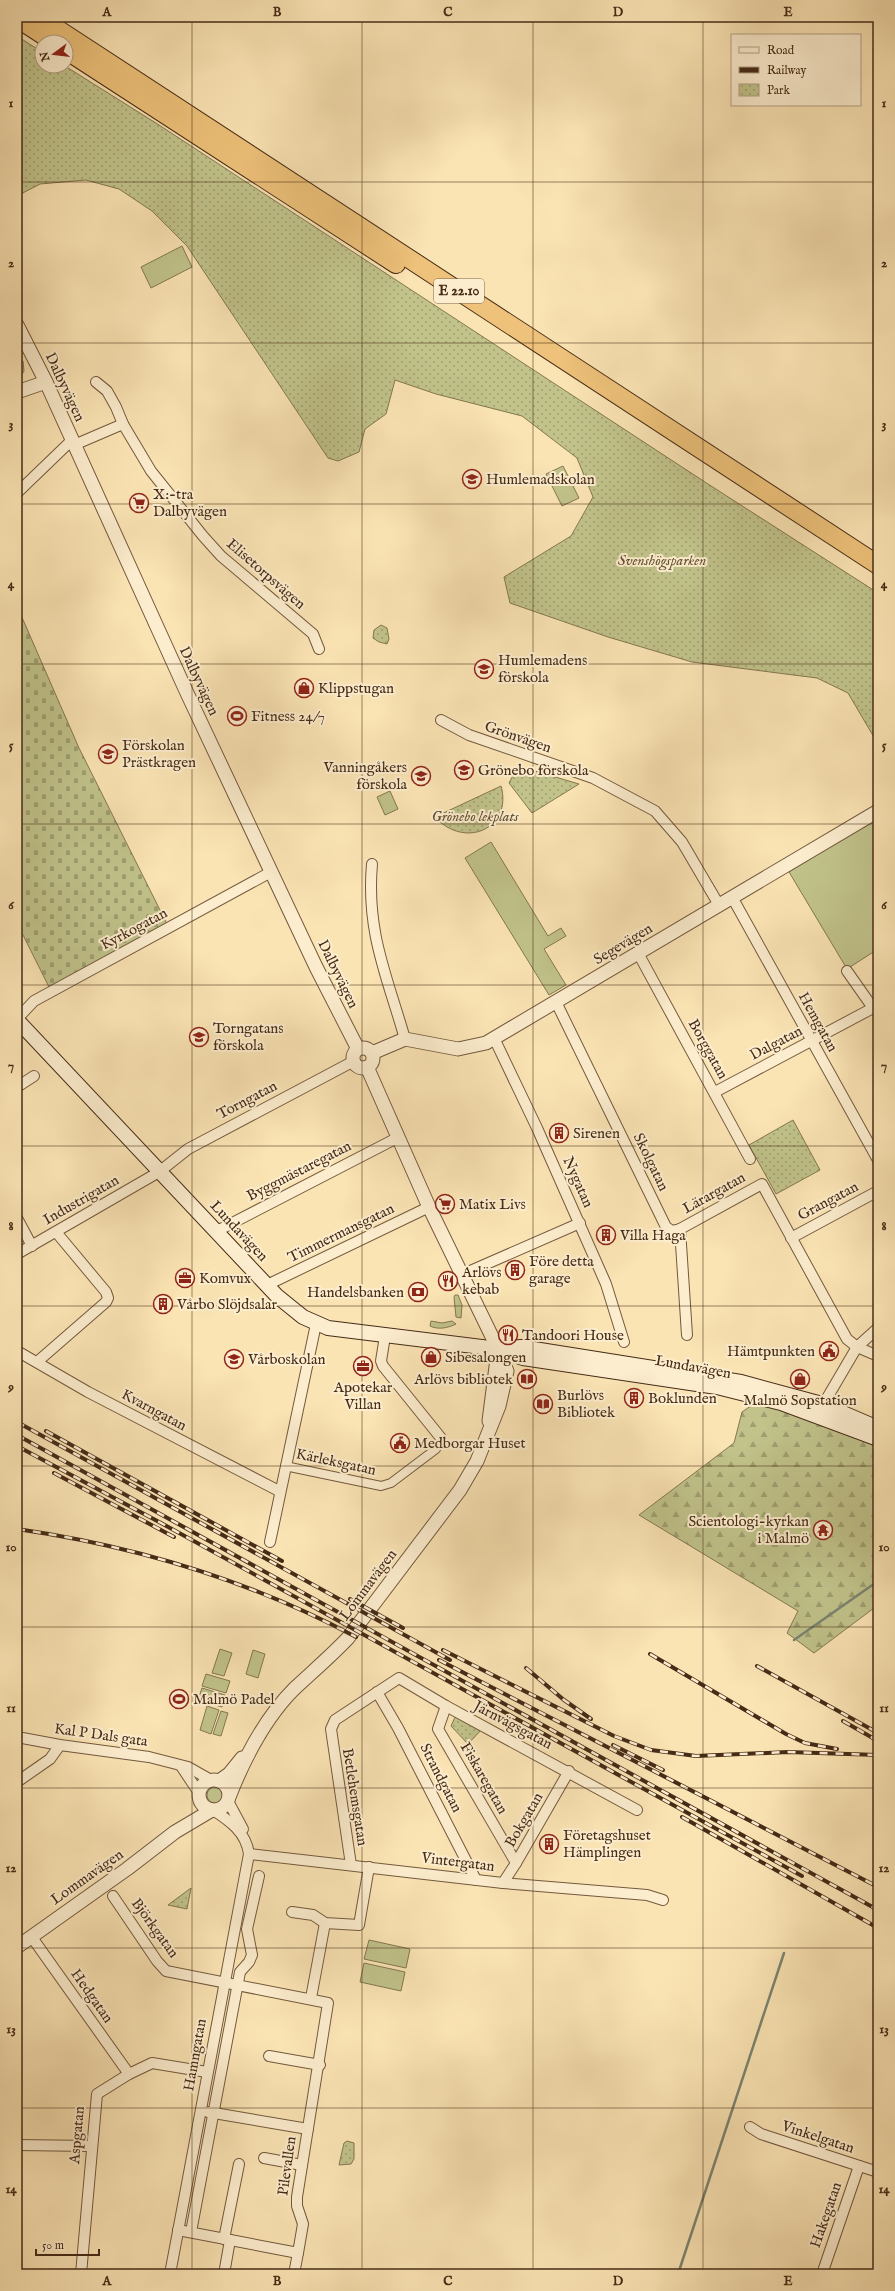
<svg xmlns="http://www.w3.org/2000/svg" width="895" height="2291" viewBox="0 0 895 2291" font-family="'IM FELL English',serif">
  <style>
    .green { fill: #c1c38b; stroke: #847751 }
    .forest { fill: url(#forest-firs); stroke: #847751 }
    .cemetery { fill: url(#cemetery-stones); stroke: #847751 }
    .park { fill: url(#park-dots); stroke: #847751 }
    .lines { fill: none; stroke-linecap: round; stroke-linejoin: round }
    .stream { stroke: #7b8471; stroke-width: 2.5 }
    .pedestrian-casing { stroke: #73593e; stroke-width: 10 }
    .minor-casing { stroke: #73593e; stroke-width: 12 }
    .tertiary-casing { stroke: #73593e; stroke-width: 15 }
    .secondary-casing { stroke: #462b17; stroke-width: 16 }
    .motorway-casing { stroke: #462b17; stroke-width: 20 }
    .pedestrian { stroke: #fcedce; stroke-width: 8 }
    .minor { stroke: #fcedce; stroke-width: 10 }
    .tertiary { stroke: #fcedce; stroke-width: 13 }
    .secondary { stroke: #fcedce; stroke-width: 14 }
    .motorway { stroke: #eec27a; stroke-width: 18 }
    .rail-casing { stroke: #462b17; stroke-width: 4 }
    .rail { stroke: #fcedce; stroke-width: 2.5; stroke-dasharray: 8; stroke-linecap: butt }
    .grid { fill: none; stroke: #462b17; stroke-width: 1; stroke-opacity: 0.55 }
    .labels { text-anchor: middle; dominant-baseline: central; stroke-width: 4; stroke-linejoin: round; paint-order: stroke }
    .shield { fill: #fcedce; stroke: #7d654e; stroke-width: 1 }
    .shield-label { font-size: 14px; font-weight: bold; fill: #462b17 }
    .street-label { font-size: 15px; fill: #462b17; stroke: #fcedce }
    .poi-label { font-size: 15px; fill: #462b17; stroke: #fcedce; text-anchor: start }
    .park-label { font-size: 15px; font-style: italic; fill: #655134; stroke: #fcedce }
    .neatline { fill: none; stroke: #462b17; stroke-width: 1.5 }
    .grid-label { font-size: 13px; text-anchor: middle; font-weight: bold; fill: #462b17 }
  </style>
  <defs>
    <pattern id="forest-firs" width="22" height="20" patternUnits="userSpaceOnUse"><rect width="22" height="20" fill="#c1c38b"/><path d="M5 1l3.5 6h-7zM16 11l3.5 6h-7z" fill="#9f9f71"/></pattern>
    <pattern id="cemetery-stones" width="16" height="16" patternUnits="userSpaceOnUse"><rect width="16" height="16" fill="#c1c38b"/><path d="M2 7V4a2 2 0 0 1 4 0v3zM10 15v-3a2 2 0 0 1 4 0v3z" fill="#9f9f71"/></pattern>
    <pattern id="park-dots" width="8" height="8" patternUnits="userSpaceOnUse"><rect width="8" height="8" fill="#c1c38b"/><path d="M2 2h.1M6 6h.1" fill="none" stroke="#9f9f71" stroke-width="1.8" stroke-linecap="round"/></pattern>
  </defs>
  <rect width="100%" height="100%" fill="#fbe4b4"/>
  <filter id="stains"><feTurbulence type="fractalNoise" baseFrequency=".005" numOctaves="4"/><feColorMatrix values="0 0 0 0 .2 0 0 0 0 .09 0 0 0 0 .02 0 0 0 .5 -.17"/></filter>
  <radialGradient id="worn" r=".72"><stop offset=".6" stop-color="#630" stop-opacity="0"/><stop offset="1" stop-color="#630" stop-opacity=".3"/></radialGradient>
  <g class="green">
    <path d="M182 246 192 267 151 288 141 267Z"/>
    <path d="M23 361 24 371 17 382V363Z"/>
    <path d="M563 466 579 498 562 506 546 474Z"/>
    <path d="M390 791 398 809 385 815 377 797Z"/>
    <path d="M878 817V949L847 969 789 872Z"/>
    <path d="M491 842 548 936 561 928 566 936 544 949 566 985 549 995 465 858Z"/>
    <path d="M455 1295H458L462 1305 461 1318 456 1317 454 1297Z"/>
    <path d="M431 1321 442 1323 452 1321 456 1324C448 1328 438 1330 430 1326Z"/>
    <path d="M220 1649 232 1653 224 1676 212 1673Z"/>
    <path d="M253 1650 265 1654 258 1678 246 1674Z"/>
    <path d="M206 1674 230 1681 226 1693 202 1686Z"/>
    <path d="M202 1688 225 1695 222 1707 198 1700Z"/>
    <path d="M207 1706 219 1710 211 1734 200 1730Z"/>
    <path d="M221 1711 228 1713 221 1736 213 1734Z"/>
    <circle cx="215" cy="1795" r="8"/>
    <path d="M369 1940 410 1949 406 1968 364 1959Z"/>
    <path d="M364 1963 405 1972 401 1991 360 1982Z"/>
  </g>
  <path class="forest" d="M758 1401 865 1437 878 1448V1605L814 1653 787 1633 798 1611 639 1515 734 1443 742 1412Z"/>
  <path class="cemetery" d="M17 606 79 748 167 924 49 987 17 923Z"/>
  <g class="park">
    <path d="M17 36 42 52V66H65L159 125 708 484 878 593V744L848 693 817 678 692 662 608 637 510 603 504 577 571 536 593 497 577 458 522 416 436 394 395 380 386 414 365 429 359 452 338 461 328 458 187 246 152 211 119 189 86 180 40 184 17 196Z"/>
    <path d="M381 625 387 628 389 639 387 644 379 642 373 638 374 630Z"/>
    <path d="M518 766 579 784 532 813 509 783Z"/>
    <path d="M501 786C513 828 465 850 435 817Z"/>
    <path d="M793 1120 820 1170 776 1194 749 1145Z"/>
    <path d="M456 1715 482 1729 468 1744 451 1726Z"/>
    <path d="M191 1888 187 1909 168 1905Z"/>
    <path d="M347 2141 354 2143V2159L351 2164 339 2165 344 2143Z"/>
  </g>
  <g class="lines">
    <g class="stream">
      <path d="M794 1640 878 1581"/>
      <path d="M678 2274 784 1953"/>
    </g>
    <g class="pedestrian-casing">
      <path id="pedestrian" d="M285 1466 381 1486 391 1483 436 1449 441 1438"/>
    </g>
    <g class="minor-casing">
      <g id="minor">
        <path d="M96 382 107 391 116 407 123 424 151 471 203 536 221 556 313 634 319 649"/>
        <path d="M74 445 123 424"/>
        <path d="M17 493 72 440"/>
        <path d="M441 720 469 735 593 778 655 811 682 842 719 905"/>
        <path d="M372 864C366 932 387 976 405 1039"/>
        <path d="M732 897 878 1160"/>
        <path d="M638 953 750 1159"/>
        <path d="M847 971 873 1008 878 1012"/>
        <path d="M556 1002 666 1227 672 1231 680 1229 687 1335"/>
        <path d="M17 1019 34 1001 271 872"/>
        <path d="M494 1038 537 1128 606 1284 624 1342"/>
        <path d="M17 1087 34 1076"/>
        <path d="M715 1092 873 1008"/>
        <path d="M17 1218 32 1246"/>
        <path d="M680 1229 762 1184 847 1339 857 1347 878 1356"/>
        <path d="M215 1232 397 1138"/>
        <path d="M791 1238 878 1191"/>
        <path d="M17 1254 159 1172 188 1149 354 1061"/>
        <path d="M461 1275 580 1223"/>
        <path d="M267 1285 429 1207"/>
        <path d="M385 1336 381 1361 383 1366 441 1438"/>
        <path d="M17 1351 88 1392 279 1491"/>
        <path d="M37 1362 106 1302 108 1298 106 1292 56 1232"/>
        <path d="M820 1410 857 1347 878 1328"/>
        <path d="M270 1542 316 1324"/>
        <path d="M377 1692 398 1728 476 1880"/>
        <path d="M446 1706 438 1729 516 1863"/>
        <path d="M17 1737 60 1745 149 1757 188 1767 211 1780"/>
        <path d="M181 1766 199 1793"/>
        <path d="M17 1782 50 1759 60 1745"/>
        <path d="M228 1801 243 1829"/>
        <path d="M249 1854 503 1883 647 1895 663 1900"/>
        <path d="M351 1865 331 1729 335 1720 399 1678 446 1706 637 1810"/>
        <path d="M503 1883 516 1863 569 1771"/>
        <path d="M113 1896 157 1961 166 1971 328 2003 297 2197V2206L303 2224 298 2253 178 2230"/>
        <path d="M292 1912 313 1915 325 1923 359 1925 369 1867"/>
        <path d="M31 1936 129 2074"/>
        <path d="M311 1998 325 1923"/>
        <path d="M269 2056 320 2065"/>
        <path d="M208 2112 308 2129"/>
        <path d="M750 2127 761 2134 878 2172"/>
        <path d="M17 2145 92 2146"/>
        <path d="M264 2158 302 2165"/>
        <path d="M191 2232 240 1972 249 1962 252 1955 247 1929 259 1876"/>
        <path d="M224 2239 239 2164"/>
        <path d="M81 2274 97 2094 129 2074 152 2063 207 2072"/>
        <path d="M170 2274 249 1854C246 1832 230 1821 213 1810"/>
        <path d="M224 2274 230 2240"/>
        <path d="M294 2274 298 2253"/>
        <path d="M822 2274 859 2166"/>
      </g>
    </g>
    <g class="tertiary-casing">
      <g id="tertiary">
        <path d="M17 325 46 382 187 693 316 967 358 1049"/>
        <path d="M17 392 46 382"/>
        <circle cx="363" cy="1058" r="10"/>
        <path d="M372 1053 405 1039 458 1049 486 1043 878 811"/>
        <path d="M489 1421 498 1351"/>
        <circle cx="214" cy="1795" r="15"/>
        <path d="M219 1781 229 1774 242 1758"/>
        <path d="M229 1797C244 1759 265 1718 294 1689 312 1672 331 1656 348 1638L460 1490 477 1461 499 1406 507 1371 498 1349 429 1207 367 1067"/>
        <path d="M17 1947 127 1869 175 1832 212 1810"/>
      </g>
    </g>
    <g class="secondary-casing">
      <g id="secondary">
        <path d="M17 1020 277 1296 303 1317 328 1328 498 1349 521 1347 741 1382 822 1404 878 1428"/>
        <path d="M502 1351 523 1358 717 1387 781 1403 878 1439"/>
      </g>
    </g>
    <g class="motorway-casing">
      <g id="motorway">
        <path d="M39 17 878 565"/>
        <path d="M17 18 54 42"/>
        <path d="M66 50 396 264"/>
      </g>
    </g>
    <use href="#pedestrian" class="pedestrian"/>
    <use href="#minor" class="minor"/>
    <use href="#tertiary" class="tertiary"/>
    <use href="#secondary" class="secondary"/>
    <use href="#motorway" class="motorway"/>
    <g class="rail-casing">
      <g id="rail">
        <path d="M17 1422 450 1660"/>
        <path d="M46 1431 282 1561"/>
        <path d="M17 1435 878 1910"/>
        <path d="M17 1446 161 1523 802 1876"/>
        <path d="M54 1473 174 1537"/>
        <path d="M17 1529C135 1546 251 1581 356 1637"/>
        <path d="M350 1599 403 1628"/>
        <path d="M443 1650 614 1736 651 1750 696 1756 788 1752 878 1755"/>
        <path d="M650 1654 786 1734 805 1743 837 1749"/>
        <path d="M439 1660 878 1887"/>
        <path d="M757 1666 878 1733"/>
        <path d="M526 1668 564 1700 591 1719"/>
        <path d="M843 1721 878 1741"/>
        <path d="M613 1745 663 1770"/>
        <path d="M682 1817 878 1928"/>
      </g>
    </g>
    <use href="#rail" class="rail"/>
  </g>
  <path class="grid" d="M192 17V2274M362 17V2274M533 17V2274M703 17V2274M17 182H878M17 343H878M17 504H878M17 664H878M17 824H878M17 985H878M17 1146H878M17 1306H878M17 1466H878M17 1627H878M17 1788H878M17 1948H878M17 2108H878"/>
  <defs>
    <g id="school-ring" transform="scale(1)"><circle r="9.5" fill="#fcedce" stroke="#8f2418" stroke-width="1.5"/><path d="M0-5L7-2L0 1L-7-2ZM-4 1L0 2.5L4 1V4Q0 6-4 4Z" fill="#8f2418"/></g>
    <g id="supermarket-ring" transform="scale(1)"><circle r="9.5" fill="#fcedce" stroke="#8f2418" stroke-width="1.5"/><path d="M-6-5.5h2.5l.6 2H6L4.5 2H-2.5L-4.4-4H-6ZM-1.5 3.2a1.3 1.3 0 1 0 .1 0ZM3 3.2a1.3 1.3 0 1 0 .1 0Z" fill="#8f2418"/></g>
    <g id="shop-ring" transform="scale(1)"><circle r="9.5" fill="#fcedce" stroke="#8f2418" stroke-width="1.5"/><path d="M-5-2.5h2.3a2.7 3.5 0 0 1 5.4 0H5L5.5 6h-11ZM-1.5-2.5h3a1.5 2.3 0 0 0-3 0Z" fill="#8f2418"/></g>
    <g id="stadium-ring" transform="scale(1)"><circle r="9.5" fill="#fcedce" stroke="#8f2418" stroke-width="1.5"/><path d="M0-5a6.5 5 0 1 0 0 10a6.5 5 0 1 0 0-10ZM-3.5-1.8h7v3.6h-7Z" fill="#8f2418"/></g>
    <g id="building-ring" transform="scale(1)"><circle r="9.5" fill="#fcedce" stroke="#8f2418" stroke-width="1.5"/><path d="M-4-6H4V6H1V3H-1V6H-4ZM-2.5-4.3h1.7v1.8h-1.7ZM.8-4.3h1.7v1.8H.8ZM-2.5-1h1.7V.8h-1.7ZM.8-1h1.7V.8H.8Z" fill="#8f2418"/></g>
    <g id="office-ring" transform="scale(1)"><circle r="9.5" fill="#fcedce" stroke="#8f2418" stroke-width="1.5"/><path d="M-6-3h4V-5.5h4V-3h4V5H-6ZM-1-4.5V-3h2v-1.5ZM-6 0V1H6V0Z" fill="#8f2418"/></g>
    <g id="restaurant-ring" transform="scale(1)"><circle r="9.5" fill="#fcedce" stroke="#8f2418" stroke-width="1.5"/><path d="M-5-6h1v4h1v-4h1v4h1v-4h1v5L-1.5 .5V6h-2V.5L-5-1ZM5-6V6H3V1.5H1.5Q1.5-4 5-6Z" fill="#8f2418"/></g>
    <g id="bank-ring" transform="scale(1)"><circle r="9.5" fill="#fcedce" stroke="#8f2418" stroke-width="1.5"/><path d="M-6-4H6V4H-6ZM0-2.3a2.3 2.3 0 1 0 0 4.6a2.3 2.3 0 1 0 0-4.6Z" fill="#8f2418"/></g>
    <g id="civic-ring" transform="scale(1)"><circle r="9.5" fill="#fcedce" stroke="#8f2418" stroke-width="1.5"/><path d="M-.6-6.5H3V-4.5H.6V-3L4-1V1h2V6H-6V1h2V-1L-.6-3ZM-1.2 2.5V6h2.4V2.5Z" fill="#8f2418"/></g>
    <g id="library-ring" transform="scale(1)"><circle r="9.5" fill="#fcedce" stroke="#8f2418" stroke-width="1.5"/><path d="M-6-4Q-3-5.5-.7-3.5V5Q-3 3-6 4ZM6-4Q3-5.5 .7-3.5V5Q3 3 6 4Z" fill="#8f2418"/></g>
    <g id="temple-ring" transform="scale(1)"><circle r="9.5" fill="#fcedce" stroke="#8f2418" stroke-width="1.5"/><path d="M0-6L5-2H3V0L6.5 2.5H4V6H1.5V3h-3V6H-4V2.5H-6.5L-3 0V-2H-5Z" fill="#8f2418"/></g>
  </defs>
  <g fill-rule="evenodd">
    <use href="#school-ring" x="472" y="479"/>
    <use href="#supermarket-ring" x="139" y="503"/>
    <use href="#school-ring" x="484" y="669"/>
    <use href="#shop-ring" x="304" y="688"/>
    <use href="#stadium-ring" x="237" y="716"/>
    <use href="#school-ring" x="108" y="754"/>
    <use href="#school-ring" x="464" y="770"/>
    <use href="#school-ring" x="421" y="776"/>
    <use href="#school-ring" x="199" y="1037"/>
    <use href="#building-ring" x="559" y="1133"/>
    <use href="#supermarket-ring" x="445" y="1204"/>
    <use href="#building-ring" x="606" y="1235"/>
    <use href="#building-ring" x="515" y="1270"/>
    <use href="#office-ring" x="185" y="1278"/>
    <use href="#restaurant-ring" x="448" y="1281"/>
    <use href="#bank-ring" x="418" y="1292"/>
    <use href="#building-ring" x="163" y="1304"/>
    <use href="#restaurant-ring" x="508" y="1335"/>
    <use href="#civic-ring" x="829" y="1351"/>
    <use href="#shop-ring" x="431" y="1357"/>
    <use href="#school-ring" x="234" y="1359"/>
    <use href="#office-ring" x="363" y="1366"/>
    <use href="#library-ring" x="527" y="1379"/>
    <use href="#shop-ring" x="800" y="1379"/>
    <use href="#building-ring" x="634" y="1398"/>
    <use href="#library-ring" x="543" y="1404"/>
    <use href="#civic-ring" x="400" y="1443"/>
    <use href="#temple-ring" x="823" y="1530"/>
    <use href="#stadium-ring" x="179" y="1699"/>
    <use href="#building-ring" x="549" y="1844"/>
  </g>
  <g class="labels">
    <rect class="shield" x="434" y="279" width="50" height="24" rx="3"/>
    <g class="shield-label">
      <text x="459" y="291">E 22.10</text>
    </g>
    <g class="street-label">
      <text transform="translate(65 387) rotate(65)">Dalbyvägen</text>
      <text transform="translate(266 574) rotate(41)">Elisetorpsvägen</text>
      <text transform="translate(199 681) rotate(65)">Dalbyvägen</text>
      <text transform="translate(518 737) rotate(19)">Grönvägen</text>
      <text transform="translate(134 929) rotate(-28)">Kyrkogatan</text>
      <text transform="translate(623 944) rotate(-31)">Segevägen</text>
      <text transform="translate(338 974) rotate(64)">Dalbyvägen</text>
      <text transform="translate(818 1022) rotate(61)">Hemgatan</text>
      <text transform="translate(776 1043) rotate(-28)">Dalgatan</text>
      <text transform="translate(708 1049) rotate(61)">Borggatan</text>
      <text transform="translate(247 1100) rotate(-28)">Torngatan</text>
      <text transform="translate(651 1162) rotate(64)">Skolgatan</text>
      <text transform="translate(299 1171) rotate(-27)">Byggmästaregatan</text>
      <text transform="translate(578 1182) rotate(66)">Nygatan</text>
      <text transform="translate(714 1193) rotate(-29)">Lärargatan</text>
      <text transform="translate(81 1200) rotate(-30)">Industrigatan</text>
      <text transform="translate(828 1201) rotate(-28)">Grangatan</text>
      <text transform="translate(239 1231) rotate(47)">Lundavägen</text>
      <text transform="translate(341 1233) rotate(-26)">Timmermansgatan</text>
      <text transform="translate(693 1367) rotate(10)">Lundavägen</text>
      <text transform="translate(154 1410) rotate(28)">Kvarngatan</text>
      <text transform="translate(336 1462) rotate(12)">Kärleksgatan</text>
      <text transform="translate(368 1585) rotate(-53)">Lommavägen</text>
      <text transform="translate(513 1725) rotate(28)">Järnvägsgatan</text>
      <text transform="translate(101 1735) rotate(8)">Kal P Dals gata</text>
      <text transform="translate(441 1778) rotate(63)">Strandgatan</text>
      <text transform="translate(484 1778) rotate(60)">Fiskaregatan</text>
      <text transform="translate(355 1797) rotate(81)">Betlehemsgatan</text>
      <text transform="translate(524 1820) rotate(-60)">Bokgatan</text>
      <text transform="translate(458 1862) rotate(7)">Vintergatan</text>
      <text transform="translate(87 1877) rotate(-35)">Lommavägen</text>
      <text transform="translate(155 1928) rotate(54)">Björkgatan</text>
      <text transform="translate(92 1996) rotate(55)">Hedgatan</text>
      <text transform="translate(195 2055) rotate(-80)">Hamngatan</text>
      <text transform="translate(77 2135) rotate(-85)">Aspgatan</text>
      <text transform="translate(818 2137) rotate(18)">Vinkelgatan</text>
      <text transform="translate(287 2166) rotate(-82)">Pilevallen</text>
      <text transform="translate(826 2215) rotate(-71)">Hakegatan</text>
    </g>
    <g class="poi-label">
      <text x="486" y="479">Humlemadskolan</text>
      <text x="153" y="494">X:-tra<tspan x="153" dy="17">Dalbyvägen</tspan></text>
      <text x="498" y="660">Humlemadens<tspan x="498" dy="17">förskola</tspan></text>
      <text x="318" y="688">Klippstugan</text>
      <text x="251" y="716">Fitness 24/7</text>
      <text x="122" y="745">Förskolan<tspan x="122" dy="17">Prästkragen</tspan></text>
      <text x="407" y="767" text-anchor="end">Vanningåkers<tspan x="407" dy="17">förskola</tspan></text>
      <text x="478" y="770">Grönebo förskola</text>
      <text x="213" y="1028">Torngatans<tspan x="213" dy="17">förskola</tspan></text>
      <text x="573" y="1133">Sirenen</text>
      <text x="459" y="1204">Matix Livs</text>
      <text x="620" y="1235">Villa Haga</text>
      <text x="529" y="1261">Före detta<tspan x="529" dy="17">garage</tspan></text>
      <text x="462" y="1272">Arlövs<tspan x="462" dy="17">kebab</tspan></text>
      <text x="199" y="1278">Komvux</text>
      <text x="404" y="1292" text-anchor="end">Handelsbanken</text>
      <text x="177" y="1304">Vårbo Slöjdsalar</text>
      <text x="522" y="1335">Tandoori House</text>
      <text x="815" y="1351" text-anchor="end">Hämtpunkten</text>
      <text x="445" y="1357">Sibesalongen</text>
      <text x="248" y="1359">Vårboskolan</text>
      <text x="513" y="1379" text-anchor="end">Arlövs bibliotek</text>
      <text x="363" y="1387" text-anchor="middle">Apotekar<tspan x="363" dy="17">Villan</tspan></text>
      <text x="557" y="1395">Burlövs<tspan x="557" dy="17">Bibliotek</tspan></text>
      <text x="648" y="1398">Boklunden</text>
      <text x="800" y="1400" text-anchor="middle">Malmö Sopstation</text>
      <text x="414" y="1443">Medborgar Huset</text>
      <text x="809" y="1521" text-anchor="end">Scientologi-kyrkan<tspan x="809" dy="17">i Malmö</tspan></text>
      <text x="193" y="1699">Malmö Padel</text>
      <text x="563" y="1835">Företagshuset<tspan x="563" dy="17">Hämplingen</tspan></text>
    </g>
    <g class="park-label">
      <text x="662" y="560">Svenshögsparken</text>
      <text x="475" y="816">Grönebo lekplats</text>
    </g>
  </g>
  <rect width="895" height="2291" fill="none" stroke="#fbe4b4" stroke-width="44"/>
  <rect x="731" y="34" width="130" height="72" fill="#fcedce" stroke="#b39f85"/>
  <rect x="739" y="47" width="20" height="6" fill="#fcedce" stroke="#b39f85"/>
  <text x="767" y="54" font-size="12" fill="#462b17">Road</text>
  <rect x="739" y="67" width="20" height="6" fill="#462b17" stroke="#b39f85"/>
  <text x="767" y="74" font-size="12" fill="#462b17">Railway</text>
  <rect x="739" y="84" width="20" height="12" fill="url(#park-dots)" stroke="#b39f85"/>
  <text x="767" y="94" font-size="12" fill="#462b17">Park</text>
  <g transform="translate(54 54) rotate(255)"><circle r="19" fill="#fcedce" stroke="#b39f85"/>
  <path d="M0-3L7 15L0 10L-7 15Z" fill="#8f2418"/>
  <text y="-6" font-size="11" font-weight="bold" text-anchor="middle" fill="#462b17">N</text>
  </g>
  <path d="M36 2249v6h63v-6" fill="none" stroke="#462b17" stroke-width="2"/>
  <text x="42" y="2249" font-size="12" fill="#462b17" stroke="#fcedce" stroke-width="3" paint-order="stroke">50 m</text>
  <rect x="22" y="22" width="851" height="2247" class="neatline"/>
  <g class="grid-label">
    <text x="107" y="16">A</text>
    <text x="277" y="16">B</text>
    <text x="448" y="16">C</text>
    <text x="618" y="16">D</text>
    <text x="788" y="16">E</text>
    <text x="11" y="107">1</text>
    <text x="884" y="107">1</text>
    <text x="11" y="267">2</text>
    <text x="884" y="267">2</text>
    <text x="11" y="428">3</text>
    <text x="884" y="428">3</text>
    <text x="11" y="588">4</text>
    <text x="884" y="588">4</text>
    <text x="11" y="749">5</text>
    <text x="884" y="749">5</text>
    <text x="11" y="909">6</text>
    <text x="884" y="909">6</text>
    <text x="11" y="1070">7</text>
    <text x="884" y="1070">7</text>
    <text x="11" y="1230">8</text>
    <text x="884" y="1230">8</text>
    <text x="11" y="1391">9</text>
    <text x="884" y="1391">9</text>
    <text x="11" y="1551">10</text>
    <text x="884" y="1551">10</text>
    <text x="11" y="1712">11</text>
    <text x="884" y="1712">11</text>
    <text x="11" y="1872">12</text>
    <text x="884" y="1872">12</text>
    <text x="11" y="2033">13</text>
    <text x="884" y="2033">13</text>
    <text x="11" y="2193">14</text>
    <text x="884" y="2193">14</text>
    <text x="107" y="2285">A</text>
    <text x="277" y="2285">B</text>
    <text x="448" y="2285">C</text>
    <text x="618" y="2285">D</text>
    <text x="788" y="2285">E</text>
  </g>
  <rect width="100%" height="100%" filter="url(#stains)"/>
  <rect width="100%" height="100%" fill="url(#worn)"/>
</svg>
